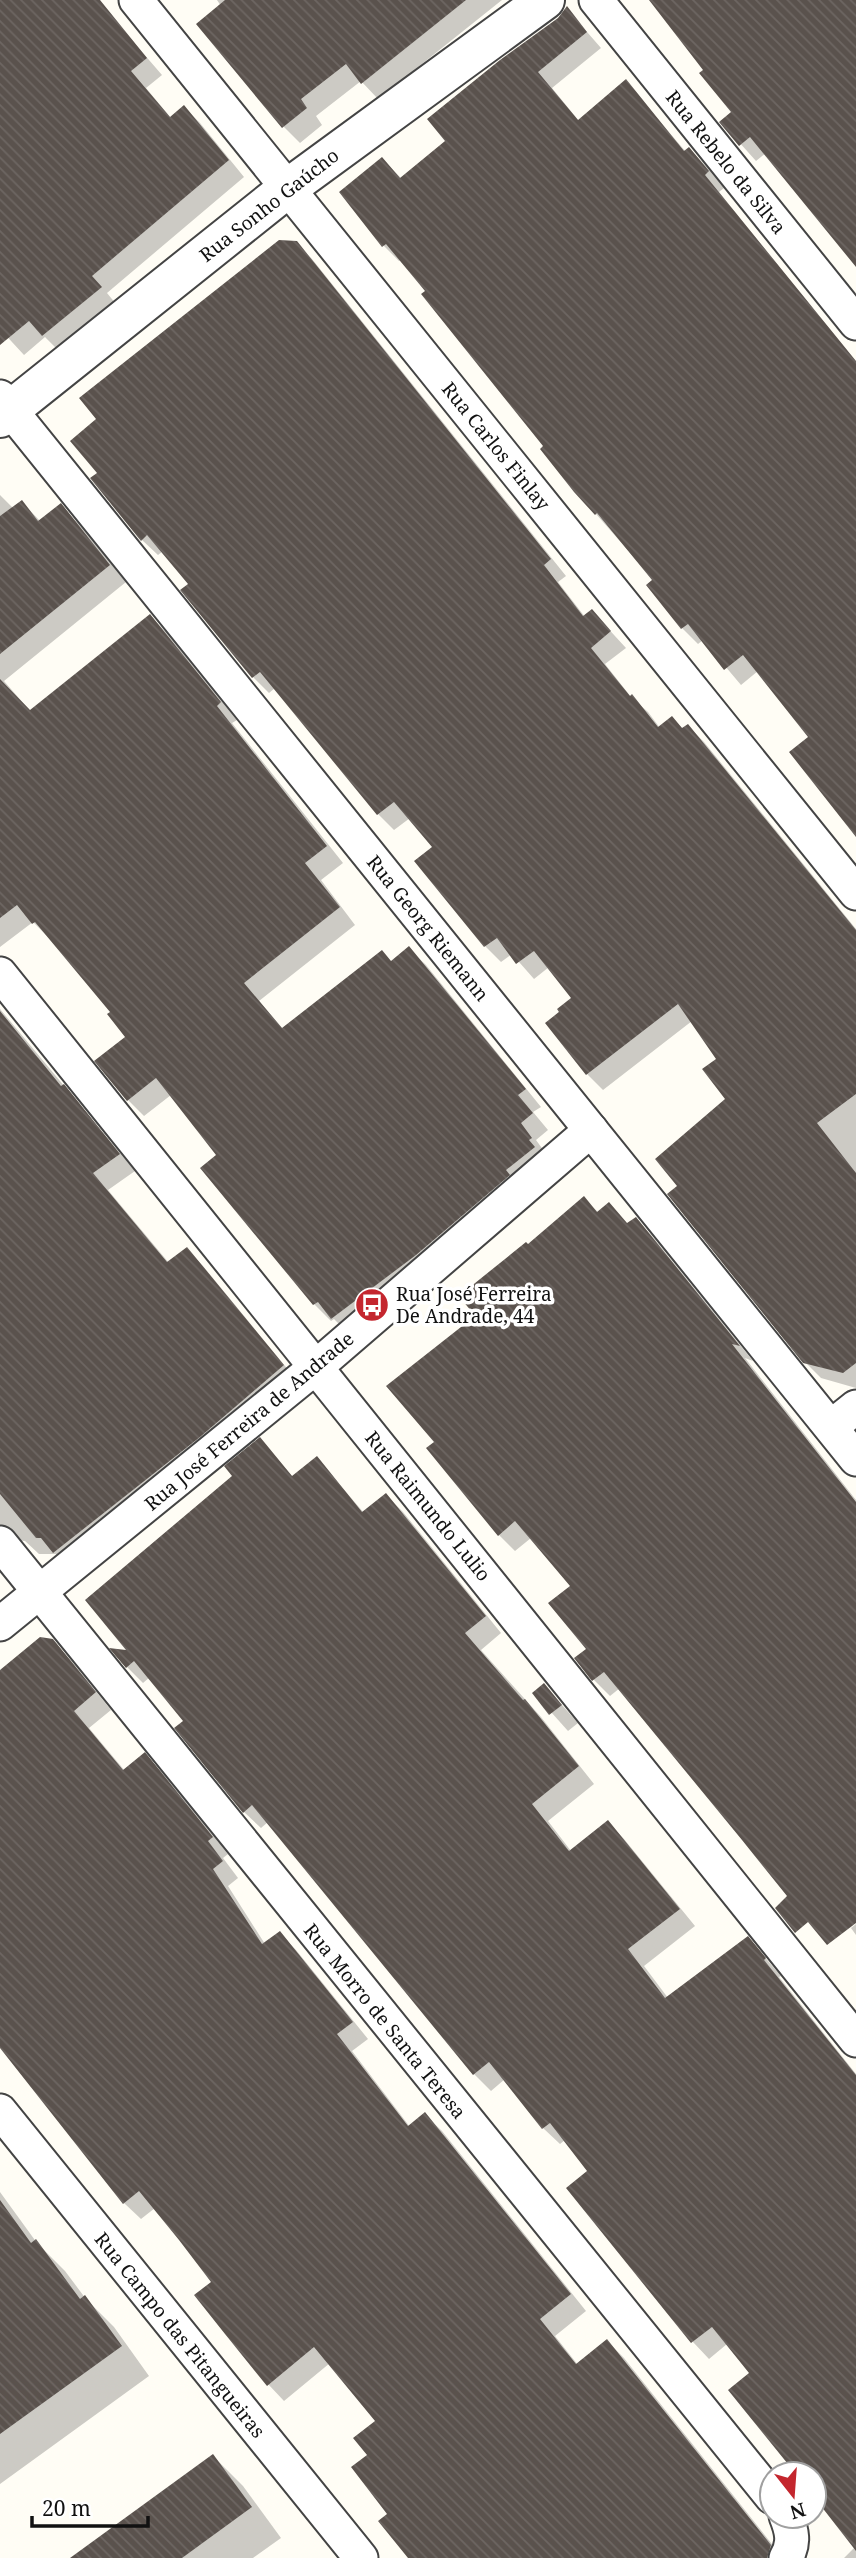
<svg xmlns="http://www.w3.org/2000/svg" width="856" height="2558" viewBox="0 0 856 2558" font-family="'Noto Serif',serif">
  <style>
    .shadow { fill: #0003 }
    .building { fill: url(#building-back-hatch) }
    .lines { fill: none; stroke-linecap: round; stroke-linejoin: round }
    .minor-casing { stroke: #444; stroke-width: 37 }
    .tertiary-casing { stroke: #444; stroke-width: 42 }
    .minor { stroke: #fff; stroke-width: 33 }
    .tertiary { stroke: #fff; stroke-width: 38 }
    .labels { text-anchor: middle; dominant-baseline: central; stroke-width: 7; stroke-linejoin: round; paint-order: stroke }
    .street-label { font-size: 19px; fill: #111; stroke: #fff }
    .poi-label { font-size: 19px; fill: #111; stroke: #fff; text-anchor: start }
  </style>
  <defs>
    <pattern id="building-back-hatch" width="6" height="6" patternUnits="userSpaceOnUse" patternTransform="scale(1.75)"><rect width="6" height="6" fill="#5a524d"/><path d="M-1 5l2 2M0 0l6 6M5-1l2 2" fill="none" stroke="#6d6662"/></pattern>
  </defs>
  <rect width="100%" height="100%" fill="#fffdf5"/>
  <g class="shadow">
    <path d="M0 0H83L111 16 162 75 146 88 171 118 184 107 200 123 244 177 107 293 116 304 59 351 45 337 24 355 0 329Z"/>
    <path d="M217 0H502L378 99 361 81 316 116 322 125 300 143 284 127 199 24 221 6Z"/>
    <path d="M652 0H856V265L766 153 756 161 721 122 733 112 705 70Z"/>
    <path d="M567 9 601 48 552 88 579 121 626 82 686 152 689 149 705 165 724 188 719 192 856 362V835L811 738 758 671 741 685 703 640 698 644 682 628 654 580 596 514 427 291 401 260 399 261 384 246 382 159 402 179 447 141Z"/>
    <path d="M296 243 312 259 566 576 558 582 585 617 592 611 626 648 605 664 631 697 648 712 660 728 672 718 684 730 688 726 704 742 856 929V1388L821 1378 805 1362 679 1186 728 1099 718 1059 692 1021 603 1090 587 1074 547 1023 573 998 549 967 534 979 512 954 501 962 485 946 416 861 434 847 410 818 394 830 378 814 275 688 269 693 253 677 190 584 163 551 158 555 142 540Z"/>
    <path d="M0 495 13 508 22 502 40 521 60 505 77 522 126 582 4 681 31 712 150 616 167 633 237 720 232 723 343 863 321 880 355 925 259 1001 283 1029 392 963 409 949 426 965 541 1107 533 1112 548 1130 536 1140 547 1155 349 1334 334 1319 331 1321 314 1304 218 1155 171 1095 144 1116 128 1100 127 1038 112 1012 50 939 33 922 0 947Z"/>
    <path d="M0 1009 135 1171 108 1190 169 1263 186 1249 203 1266 299 1383 70 1567 56 1554H39L25 1541 14 1540 0 1552Z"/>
    <path d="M584 1199 599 1213 628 1225 636 1219 652 1236 753 1361 745 1358 856 1500V1889L620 1688 610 1696 594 1680 573 1586 531 1538 515 1551 499 1535 436 1442 477 1316 528 1246Z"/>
    <path d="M260 1439 293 1477 317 1458 364 1513 386 1495 403 1512 501 1633 481 1650 541 1717 594 1784 548 1821 571 1851 608 1822 624 1839 695 1926 644 1966 668 1998 748 1938 781 1976 779 1977 856 2074V2558H844L855 2547 814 2495V2474H798L751 2374 727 2344 709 2359 693 2342 569 2188 589 2171 565 2140 560 2144 543 2128 505 2079 491 2091 474 2074 268 1822 261 1828 244 1812 186 1721 150 1677 143 1683 127 1667 130 1652 235 1476Z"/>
    <path d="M52 1641 69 1658 111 1710 89 1728 125 1771 145 1755 161 1771 228 1854 223 1858 238 1878 228 1886 265 1944 280 1934 296 1950 368 2039 352 2051 410 2127 425 2115 442 2131 586 2311 555 2336 578 2365 607 2341 624 2358 783 2558H410L390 2514 370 2455 377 2421 330 2363 284 2401 268 2384 214 2282 155 2208 141 2219 124 2203 0 2046V1671Z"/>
    <path d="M544 1685 578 1723 568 1731 534 1693Z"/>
    <path d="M856 1924V1935L851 1928Z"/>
    <path d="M0 2192 37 2243 65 2271 86 2299 114 2327 149 2376 0 2484Z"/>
    <path d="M213 2456 243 2486 281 2538 253 2558H73Z"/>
  </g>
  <g class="building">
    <path d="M0 0H100L147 58 131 71 170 117 184 105 229 160 92 276 102 287 42 336 29 321 0 345Z"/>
    <path d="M225 0H466L361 84 346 64 301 99 307 108 282 128 196 24Z"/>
    <path d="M649 0H856V267L750 137 739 146 719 122 731 112 699 73 703 70Z"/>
    <path d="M567 6 587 32 538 72 578 120 626 79 684 151 689 147 709 171 705 175 856 361V837L789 752 808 737 743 655 724 670 688 624 681 629 646 585 652 580 597 513 595 515 574 492 540 449 543 446 421 294 425 291 386 244 382 247 339 192 382 157 400 178 445 141 427 119 500 60 558 18Z"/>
    <path d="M279 240 297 241 551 559 544 565 583 616 592 609 611 631 591 648 630 696 632 694 658 727 672 716 682 728 688 724 856 930V1094L817 1123 856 1173V1363L843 1373 803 1363 667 1194 677 1186 655 1159 725 1099 702 1069 716 1059 678 1004 586 1075 545 1023 559 1012 557 1009 571 998 534 951 516 964 497 938 484 947 414 861 432 847 394 802 377 815 260 672 252 678 180 590 188 584 147 535 141 541 90 478 97 473 70 441 96 419 79 398Z"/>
    <path d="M22 500 38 521 61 503 110 565 0 654V516Z"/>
    <path d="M150 614 221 702 217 706 327 846 305 863 340 907 244 983 282 1028 382 950 391 961 409 946 526 1089 518 1095 533 1113 521 1123 532 1138 529 1140 535 1147 506 1170 510 1175 416 1255 331 1319 318 1302 313 1305 200 1168 216 1155 156 1078 127 1101 94 1061 125 1037 107 1014 110 1012 35 922 32 924 17 905 0 918V679L30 710Z"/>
    <path d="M0 1011 61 1086 64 1084 120 1154 93 1173 167 1262 187 1247 284 1365 200 1437 53 1553 41 1538H36L0 1494Z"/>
    <path d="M584 1196 597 1212 609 1202 627 1223 636 1217 740 1346 732 1344 856 1502V1923L827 1945 808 1922 795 1933 775 1908 787 1896 742 1840 604 1672 592 1681 574 1658 586 1649 548 1603 570 1586 515 1521 498 1536 426 1448 434 1442 386 1386 475 1316 459 1296 526 1242 528 1244Z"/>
    <path d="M260 1437 292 1476 317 1456 362 1512 386 1493 486 1616 465 1633 523 1700 525 1699 579 1766 532 1804 569 1851 608 1820 680 1909 628 1949 665 1998 748 1936 766 1958 764 1960 856 2075V2551L814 2497V2474H796L728 2390 749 2373 712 2327 691 2343 566 2188 587 2171 550 2123 542 2129 489 2062 473 2075 252 1805 243 1813 174 1728 183 1721 134 1661 126 1668 109 1648 126 1650 85 1600 232 1476 224 1466Z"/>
    <path d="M40 1637 53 1639 96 1692 74 1711 123 1770 145 1752 213 1837 208 1841 223 1861 213 1869 262 1944 280 1931 353 2022 337 2034 408 2126 425 2112 571 2294 540 2319 576 2364 607 2339 771 2545 767 2558H408L378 2521 387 2514 351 2467 367 2455 353 2438 375 2421 314 2347 267 2386 225 2334 194 2295 211 2282 179 2240 139 2191 123 2204 0 2048V1670Z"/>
    <path d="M544 1683 562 1705 549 1715 532 1693Z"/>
    <path d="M0 2200 31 2243 36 2239 80 2299 85 2295 122 2346 0 2434Z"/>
    <path d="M213 2454 252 2507 182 2558H70Z"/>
  </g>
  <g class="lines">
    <g class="minor-casing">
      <g id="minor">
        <path d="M136 0 856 893"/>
        <path d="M596 0 856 323"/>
        <path d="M0 397 856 1459"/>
        <path d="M0 974 856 2040"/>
        <path d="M831 1427 856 1407"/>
        <path d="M0 1543 772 2497"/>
        <path d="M0 1624 316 1367 591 1130"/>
        <path d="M0 2111 361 2558"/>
        <path d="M786 2516C792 2531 795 2543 786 2558"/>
      </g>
    </g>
    <g class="tertiary-casing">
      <path id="tertiary" d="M0 418 288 188 545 0"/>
    </g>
    <use href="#minor" class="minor"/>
    <use href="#tertiary" class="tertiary"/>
  </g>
  <defs>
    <g id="bus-disc" transform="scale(1.75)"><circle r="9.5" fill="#c4262e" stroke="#fff"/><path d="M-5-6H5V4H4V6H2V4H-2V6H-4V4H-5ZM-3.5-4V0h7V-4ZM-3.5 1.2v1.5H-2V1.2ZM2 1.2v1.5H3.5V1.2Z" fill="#fff"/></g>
  </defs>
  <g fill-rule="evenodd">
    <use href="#bus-disc" x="372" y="1305"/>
  </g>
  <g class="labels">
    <g class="street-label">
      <text transform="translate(726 162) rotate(51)">Rua Rebelo da Silva</text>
      <text transform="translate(269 205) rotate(-38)">Rua Sonho Gaúcho</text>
      <text transform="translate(496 446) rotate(51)">Rua Carlos Finlay</text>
      <text transform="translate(428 928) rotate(51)">Rua Georg Riemann</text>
      <text transform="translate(249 1421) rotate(-40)">Rua José Ferreira de Andrade</text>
      <text transform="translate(428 1506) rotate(51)">Rua Raimundo Lulio</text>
      <text transform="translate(385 2021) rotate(51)">Rua Morro de Santa Teresa</text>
      <text transform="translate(180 2335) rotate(51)">Rua Campo das Pitangueiras</text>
    </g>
    <g class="poi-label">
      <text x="396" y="1294">Rua José Ferreira<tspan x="396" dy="22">De Andrade, 44</tspan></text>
    </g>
  </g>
  <g transform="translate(793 2495) rotate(163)"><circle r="33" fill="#ffffff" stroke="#a0a0a0" stroke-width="2"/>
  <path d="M0-5L12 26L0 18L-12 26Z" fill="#c4262e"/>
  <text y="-10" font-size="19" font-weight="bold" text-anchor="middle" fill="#111111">N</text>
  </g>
  <path d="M32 2516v10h116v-10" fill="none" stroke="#111111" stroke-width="3.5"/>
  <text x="42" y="2516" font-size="21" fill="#111111" stroke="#ffffff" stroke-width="5" paint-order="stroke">20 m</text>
</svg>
